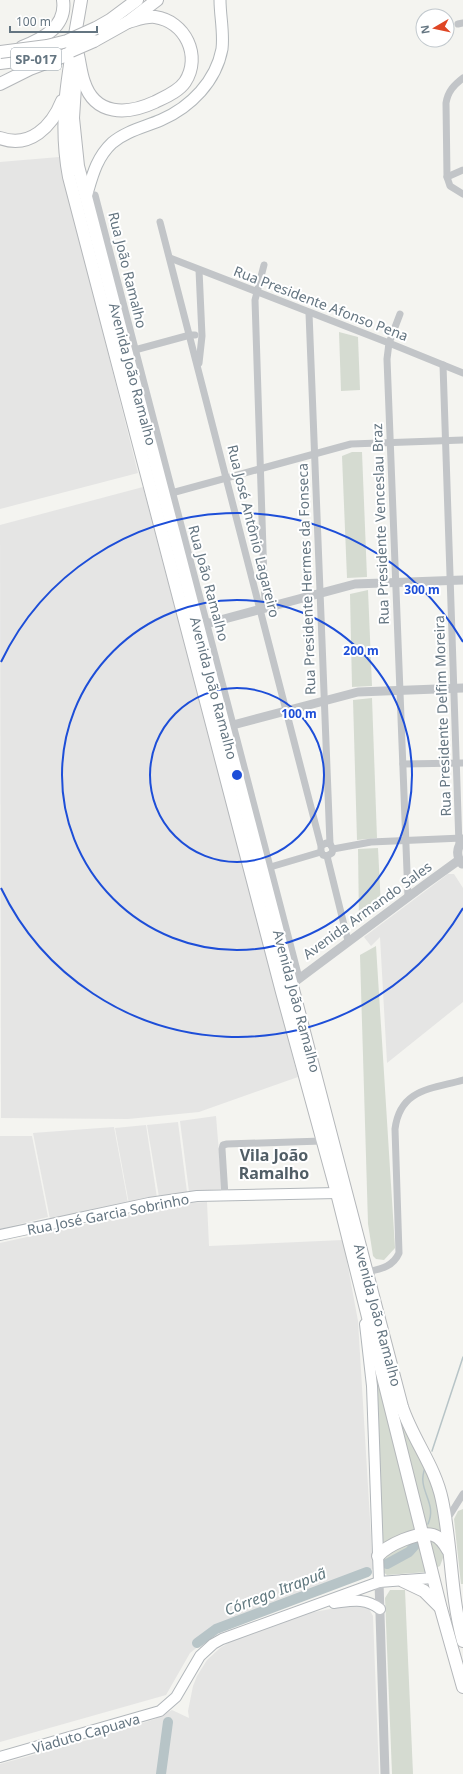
<svg xmlns="http://www.w3.org/2000/svg" width="463" height="1774" viewBox="0 0 463 1774" font-family="'Noto Sans',sans-serif">
  <style>
    .built { fill: #e5e5e4 }
    .green { fill: #d5dbd1 }
    .lines { fill: none; stroke-linecap: round; stroke-linejoin: round }
    .stream { stroke: #b7c4c7; stroke-width: 1.5 }
    .river { stroke: #b7c4c7; stroke-width: 10 }
    .secondary-casing { stroke: #b2b7bb; stroke-width: 12 }
    .primary-casing { stroke: #b2b7ba; stroke-width: 13 }
    .trunk-casing { stroke: #b4b7ba; stroke-width: 14 }
    .minor { stroke: #c2c5c8; stroke-width: 7 }
    .tertiary { stroke: #c2c5c8; stroke-width: 9 }
    .secondary { stroke: #fff; stroke-width: 10 }
    .primary { stroke: #fff; stroke-width: 11 }
    .trunk { stroke: #fff; stroke-width: 12 }
    .trunk-bridge-casing { stroke: #b4b7ba; stroke-width: 14; stroke-linecap: butt }
    .trunk-bridge { stroke: #fff; stroke-width: 12 }
    .ring { fill: none; stroke: #1d4ed8; stroke-width: 2 }
    .labels { text-anchor: middle; dominant-baseline: central; stroke-width: 4; stroke-linejoin: round; paint-order: stroke }
    .shield { fill: #fff; stroke: #929ea7; stroke-width: 1 }
    .shield-label { font-size: 13px; font-weight: bold; fill: #647581 }
    .street-label { font-size: 14px; fill: #647581; stroke: #fff }
    .water-label { font-size: 15px; font-style: italic; fill: #5f777e; stroke: #fff }
    .quarter-label { font-size: 16px; font-weight: bold; fill: #515e66; stroke: #fff }
    .centre { fill: #1d4ed8; stroke: #fff; stroke-width: 2 }
    .ring-label { font-size: 12px; text-anchor: middle; font-weight: bold; fill: #1d4ed8; stroke: #fff; stroke-width: 4; stroke-linejoin: round; paint-order: stroke }
  </style>
  <rect width="100%" height="100%" fill="#f4f4f0"/>
  <g class="built">
    <path d="M59 157 138 473 0 509V162Z"/>
    <path d="M143 487 298 1077 199 1112 128 1119 1 1118 0 525Z"/>
    <path d="M448 874H454L463 888V1002L387 1063 380 937 371 946 364 937Z"/>
    <path d="M216 1116 222 1189 189 1192 180 1121Z"/>
    <path d="M178 1122 187 1192 159 1197 147 1125Z"/>
    <path d="M146 1125 157 1198 129 1204 115 1128Z"/>
    <path d="M114 1127 128 1203 50 1219 33 1133Z"/>
    <path d="M0 1136H32L48 1217 0 1229Z"/>
    <path d="M207 1202 209 1246 343 1240 358 1321 373 1569 228 1623 190 1653 166 1695 0 1742V1243L180 1203Z"/>
    <path d="M362 1603 368 1607 373 1616 379 1774H0V1764L95 1738 155 1719 172 1710 189 1718 188 1711 193 1686 197 1676 207 1660 220 1648 230 1642 309 1613Z"/>
  </g>
  <g class="green">
    <path d="M339 332 358 337 360 390 341 391Z"/>
    <path d="M352 452H362L367 577 347 578 342 456Z"/>
    <path d="M368 590 372 686 352 687 350 594Z"/>
    <path d="M372 698 377 838 357 840 353 700Z"/>
    <path d="M378 848 381 907 359 922 358 849Z"/>
    <path d="M376 946 395 1248 384 1260 376 1259 373 1256 368 1224 360 955Z"/>
    <path d="M385 1361 435 1485 446 1550 440 1566 427 1572 387 1575 383 1572 375 1371Z"/>
    <path d="M463 1509V1584H461L454 1519 458 1511Z"/>
    <path d="M390 1590H405L413 1774H392L385 1598Z"/>
  </g>
  <g class="lines">
    <g class="stream">
      <path d="M432 1451 463 1357"/>
      <path d="M425 1468C416 1490 438 1502 428 1524"/>
    </g>
    <g class="river">
      <path d="M387 1564 409 1552 417 1543"/>
      <path d="M197 1643 216 1629 367 1572"/>
      <path d="M161 1774 168 1722"/>
    </g>
    <g class="secondary-casing">
      <g id="secondary">
        <path d="M0 1235 149 1203 197 1196 337 1193"/>
        <path d="M365 1324 372 1386 379 1582"/>
        <path d="M334 1603C351 1601 365 1597 380 1609"/>
        <path d="M0 1757 160 1711 176 1697 200 1656 213 1644 222 1639 379 1582 433 1578"/>
      </g>
    </g>
    <g class="primary-casing">
      <path id="primary" d="M86 197C92 177 96 158 112 143 126 131 145 127 161 120 191 107 216 81 222 49 224 32 220 16 220 0"/>
    </g>
    <g class="trunk-casing">
      <g id="trunk">
        <path d="M81 0C71 61 57 115 69 177L282 992 337 1193 441 1609 463 1687"/>
        <path d="M96 28 110 20 137 0"/>
        <path d="M94 41 128 22 157 0"/>
        <path d="M22 47C42 39 67 27 63 0"/>
        <path d="M78 55C80 64 81 74 84 82 95 116 127 115 155 102 165 97 178 92 185 82 202 56 185 21 155 17 146 16 136 20 128 22"/>
        <path d="M0 63 48 57"/>
        <path d="M76 71 73 118 78 166 402 1407C413 1440 435 1466 442 1500 452 1547 450 1593 463 1641"/>
        <path d="M0 84 30 69 62 57 71 51"/>
        <path d="M0 138C30 149 52 126 62 101"/>
        <path d="M378 1556C387 1545 418 1531 433 1535 440 1537 444 1543 448 1550"/>
        <path d="M403 1581 424 1591 439 1606"/>
      </g>
    </g>
    <g class="minor">
      <path d="M458 24 463 23"/>
      <path d="M463 78C454 85 448 91 446 103L447 177 450 186 463 194"/>
      <path d="M447 177 463 170"/>
      <path d="M95 195 299 978"/>
      <path d="M160 222 321 846V852L323 855 327 856 332 853 333 849 330 844 326 843 321 846"/>
      <path d="M170 258 389 343 463 373"/>
      <path d="M199 270 202 336 199 363"/>
      <path d="M309 313 330 844"/>
      <path d="M400 314 389 343 387 359 408 897"/>
      <path d="M131 351 190 335H195"/>
      <path d="M443 365 459 845"/>
      <path d="M168 494 351 444 463 440"/>
      <path d="M261 609 265 600 264 581 255 300 264 265"/>
      <path d="M403 764 463 763"/>
      <path d="M333 849 371 842 462 838"/>
      <path d="M327 856 348 941"/>
      <path d="M267 868 321 852"/>
      <path d="M225 1196 222 1149 223 1145 227 1144 322 1141"/>
      <path d="M367 1272C380 1269 393 1267 399 1253L395 1129C400 1089 431 1089 463 1080"/>
      <path d="M446 1521 463 1494"/>
    </g>
    <g class="tertiary">
      <path d="M198 626 355 584 463 580"/>
      <path d="M224 724 233 725 358 692 463 688"/>
      <path d="M462 864C456 856 456 848 463 841"/>
      <path d="M292 984 423 886 459 860"/>
      <path d="M379 1582 385 1774"/>
    </g>
    <use href="#secondary" class="secondary"/>
    <use href="#primary" class="primary"/>
    <use href="#trunk" class="trunk"/>
    <g class="trunk-bridge-casing">
      <g id="trunk-bridge">
        <path d="M71 51 94 41"/>
        <path d="M0 52 47 46 67 41 96 28"/>
      </g>
    </g>
    <use href="#trunk-bridge" class="trunk-bridge"/>
  </g>
  <g class="ring">
    <circle cx="237" cy="775" r="87"/>
    <circle cx="237" cy="775" r="175"/>
    <path d="M463 908A262 262 0 0 1 1 888M1 662A262 262 0 0 1 463 642"/>
  </g>
  <g class="labels">
    <rect class="shield" x="11" y="48" width="50" height="22" rx="3"/>
    <g class="shield-label">
      <text x="36" y="59">SP-017</text>
    </g>
    <g class="street-label">
      <text transform="translate(128 270) rotate(76)">Rua João Ramalho</text>
      <text transform="translate(321 303) rotate(21)">Rua Presidente Afonso Pena</text>
      <text transform="translate(133 374) rotate(75)">Avenida João Ramalho</text>
      <text transform="translate(380 524) rotate(-92)">Rua Presidente Venceslau Braz</text>
      <text transform="translate(254 531) rotate(76)">Rua José Antônio Lagareiro</text>
      <text transform="translate(306 579) rotate(-92)">Rua Presidente Hermes da Fonseca</text>
      <text transform="translate(209 583) rotate(75)">Rua João Ramalho</text>
      <text transform="translate(214 688) rotate(75)">Avenida João Ramalho</text>
      <text transform="translate(442 716) rotate(-92)">Rua Presidente Delfim Moreira</text>
      <text transform="translate(367 910) rotate(-36)">Avenida Armando Sales</text>
      <text transform="translate(297 1001) rotate(75)">Avenida João Ramalho</text>
      <text transform="translate(108 1214) rotate(-11)">Rua José Garcia Sobrinho</text>
      <text transform="translate(378 1315) rotate(75)">Avenida João Ramalho</text>
      <text transform="translate(86 1733) rotate(-16)">Viaduto Capuava</text>
    </g>
    <g class="water-label">
      <text transform="translate(275 1591) rotate(-21)">Córrego Itrapuã</text>
    </g>
    <g class="quarter-label">
      <text x="274" y="1155">Vila João<tspan x="274" dy="18">Ramalho</tspan></text>
    </g>
  </g>
  <circle cx="237" cy="775" r="6" class="centre"/>
  <g class="ring-label">
    <text x="422" y="594">300 m</text>
    <text x="361" y="655">200 m</text>
    <text x="299" y="718">100 m</text>
  </g>
  <g transform="translate(435 28) rotate(261)"><circle r="19" fill="#ffffff" stroke="#c1c8cd"/>
  <path d="M0-3L7 15L0 10L-7 15Z" fill="#df4625"/>
  <text y="-6" font-size="11" font-weight="bold" text-anchor="middle" fill="#647581">N</text>
  </g>
  <path d="M10 26v6h87v-6" fill="none" stroke="#647581" stroke-width="2"/>
  <text x="16" y="26" font-size="12" fill="#647581" stroke="#ffffff" stroke-width="3" paint-order="stroke">100 m</text>
</svg>
